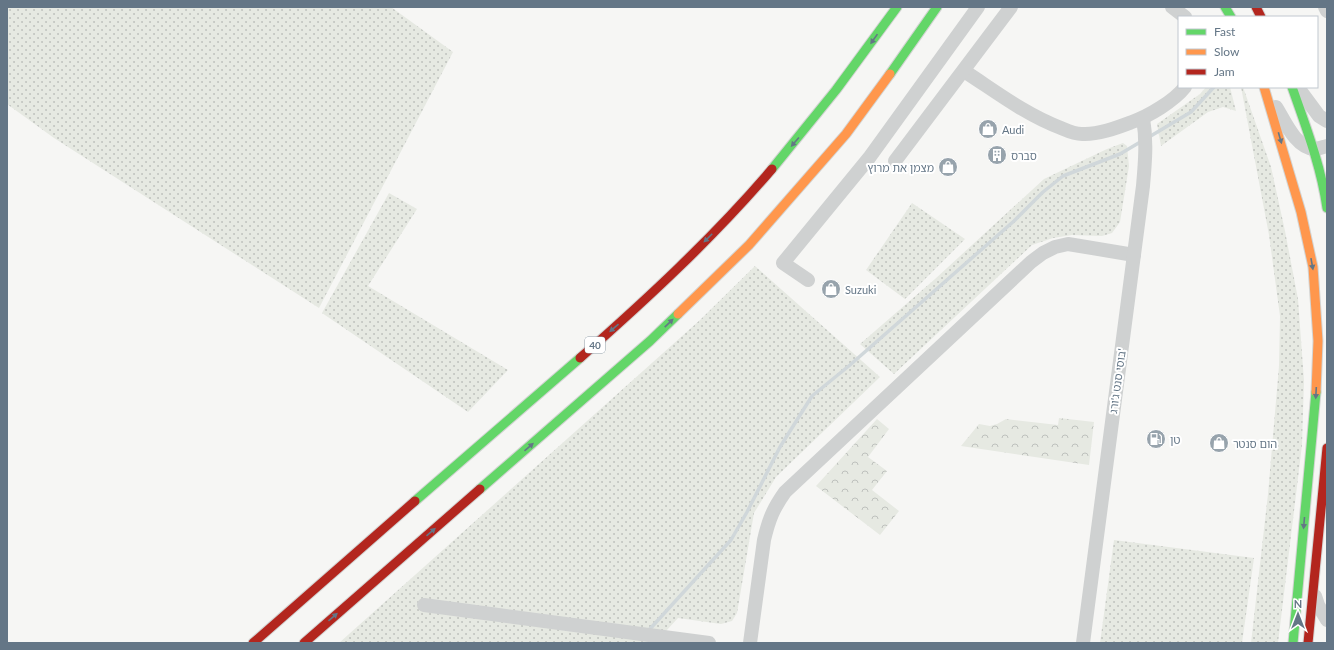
<svg xmlns="http://www.w3.org/2000/svg" width="1334" height="650" viewBox="0 0 1334 650" font-family="Lato,'Noto Sans Hebrew',sans-serif">
  <style>
    .grass { fill: url(#grass-dots) }
    .park { fill: url(#park-crowns) }
    .lines { fill: none; stroke-linecap: round; stroke-linejoin: round }
    .stream { stroke: #d0d7da; stroke-width: 3.5 }
    .fast-casing { stroke: #d3d4d3; stroke-width: 11 }
    .slow-casing { stroke: #d3d4d3; stroke-width: 11 }
    .jam-casing { stroke: #d3d4d3; stroke-width: 11 }
    .street { stroke: #cfd1d1; stroke-width: 14 }
    .fast { stroke: #63d668; stroke-width: 9 }
    .slow { stroke: #ff974d; stroke-width: 9 }
    .jam { stroke: #b3261e; stroke-width: 9 }
    .oneway { fill: #647686 }
    .labels { text-anchor: middle; dominant-baseline: central; stroke-width: 4; stroke-linejoin: round; paint-order: stroke }
    .shield { fill: #fff; stroke: #929faa; stroke-width: 1 }
    .shield-label { font-size: 10px; font-weight: bold; fill: #647686 }
    .poi-label { font-size: 11px; fill: #647686; stroke: #fff; text-anchor: start }
    .street-label { font-size: 11px; fill: #647686; stroke: #fff }
  </style>
  <defs>
    <pattern id="grass-dots" width="8" height="8" patternUnits="userSpaceOnUse"><rect width="8" height="8" fill="#e6e9e2"/><path d="M2 2h.1M6 6h.1" fill="none" stroke="#bec1bd" stroke-width="1.8" stroke-linecap="round"/></pattern>
    <pattern id="park-crowns" width="20" height="18" patternUnits="userSpaceOnUse"><rect width="20" height="18" fill="#e6e9e2"/><path d="M2 6a3 3 0 1 1 6 0M12 15a3 3 0 1 1 6 0" fill="none" stroke="#bec1bd"/></pattern>
  </defs>
  <rect width="100%" height="100%" fill="#f6f6f4"/>
  <g class="grass">
    <path d="M7 7H391L453 52 319 308 54 138 7 104Z"/>
    <path d="M1206 87H1230L1236 111 1223 107 1208 112 1161 146 1157 124 1200 94Z"/>
    <path d="M1241 87H1243L1271 167 1285 231 1298 299 1304 381 1302 445 1278 643H1251L1268 494 1279 366 1280 316 1269 235Z"/>
    <path d="M1123 143 1127 146 1129 166 1120 222 1112 233 1102 236 1072 235 1053 238 1032 245 894 374 860 344 935 279 1044 179 1107 149Z"/>
    <path d="M389 193 417 209 368 286 508 370 468 412 322 313Z"/>
    <path d="M912 203 965 239 905 299 866 270Z"/>
    <path d="M755 266 880 377 776 477 754 513 737 613 732 621 721 624 678 618 655 643H339L700 320Z"/>
    <path d="M1114 540 1254 558 1242 643H1100Z"/>
  </g>
  <g class="park">
    <path d="M1059 418 1094 422 1089 465 961 446 979 424 990 426 997 424 1006 419 1058 425Z"/>
    <path d="M877 419 889 429 868 457 887 471 872 490 899 511 880 535 816 486Z"/>
  </g>
  <g class="lines">
    <g class="stream">
      <path d="M1149 137 1191 112 1214 87"/>
      <path d="M649 630 731 540 747 512 780 447 812 396 850 365 1014 221 1043 192 1063 176 1120 154 1142 141"/>
    </g>
    <g class="fast-casing">
      <g id="fast">
        <path d="M1225 7 1231 17"/>
        <path d="M890 74 937 7"/>
        <path d="M1292 87C1306 127 1321 166 1327 208"/>
        <path d="M772 169 836 90 897 7"/>
        <path d="M480 489 650 341 678 314"/>
        <path d="M415 501 580 358"/>
        <path d="M1293 643 1316 392"/>
      </g>
    </g>
    <g class="slow-casing">
      <g id="slow">
        <path d="M1264 87 1301 212 1313 267 1318 341 1316 392"/>
        <path d="M678 314 749 245 846 134 890 74"/>
      </g>
    </g>
    <g class="jam-casing">
      <g id="jam">
        <path d="M1256 7 1261 17"/>
        <path d="M580 358C647 299 714 237 772 169"/>
        <path d="M253 643 415 501"/>
        <path d="M304 643 480 489"/>
        <path d="M1308 643 1327 448"/>
      </g>
    </g>
    <g class="street">
      <path d="M1172 7 1185 17"/>
      <path d="M1325 7 1327 11"/>
      <path d="M964 71C995 91 1026 115 1061 128 1068 131 1074 134 1082 134 1098 135 1116 128 1132 122 1149 116 1174 101 1185 87"/>
      <path d="M1299 89 1319 116 1327 121"/>
      <path d="M1276 107C1285 121 1295 147 1314 149 1318 149 1323 147 1327 146"/>
      <path d="M895 161 1011 7"/>
      <path d="M808 280 783 263 869 158 978 7"/>
      <path d="M1315 596 1318 605 1327 620"/>
      <path d="M424 605 709 643"/>
      <path d="M750 643 764 540C769 519 773 509 785 492L1031 262 1043 253 1055 247 1068 244 1134 255"/>
      <path d="M1083 643 1143 186C1145 163 1147 141 1143 118"/>
    </g>
    <use href="#fast" class="fast"/>
    <use href="#slow" class="slow"/>
    <use href="#jam" class="jam"/>
  </g>
  <defs><path id="oneway-solid" d="M-6-.8H1V-3.2L6.5 0L1 3.2V.8H-6Z"/></defs>
  <g class="oneway">
    <use href="#oneway-solid" transform="translate(874 39) rotate(125)"/>
    <use href="#oneway-solid" transform="translate(1280 138) rotate(74)"/>
    <use href="#oneway-solid" transform="translate(795 142) rotate(131)"/>
    <use href="#oneway-solid" transform="translate(708 238) rotate(135)"/>
    <use href="#oneway-solid" transform="translate(1312 264) rotate(80)"/>
    <use href="#oneway-solid" transform="translate(669 323) rotate(-44)"/>
    <use href="#oneway-solid" transform="translate(614 328) rotate(139)"/>
    <use href="#oneway-solid" transform="translate(1316 393) rotate(93)"/>
    <use href="#oneway-solid" transform="translate(529 447) rotate(-41)"/>
    <use href="#oneway-solid" transform="translate(1304 523) rotate(95)"/>
    <use href="#oneway-solid" transform="translate(431 532) rotate(-41)"/>
    <use href="#oneway-solid" transform="translate(333 617) rotate(-41)"/>
  </g>
  <defs>
    <g id="shop-disc" transform="scale(1)"><circle r="9.5" fill="#97a3ac" stroke="#fff"/><path d="M-5-2.5h2.3a2.7 3.5 0 0 1 5.4 0H5L5.5 6h-11ZM-1.5-2.5h3a1.5 2.3 0 0 0-3 0Z" fill="#fff"/></g>
    <g id="building-disc" transform="scale(1)"><circle r="9.5" fill="#97a3ac" stroke="#fff"/><path d="M-4-6H4V6H1V3H-1V6H-4ZM-2.5-4.3h1.7v1.8h-1.7ZM.8-4.3h1.7v1.8H.8ZM-2.5-1h1.7V.8h-1.7ZM.8-1h1.7V.8H.8Z" fill="#fff"/></g>
    <g id="fuel-disc" transform="scale(1)"><circle r="9.5" fill="#97a3ac" stroke="#fff"/><path d="M-5.5-6h7V0h2V4h1.3V-2.5L3-4.5l.8-.8L6-3V5H2.5V1h-1V6h-7ZM-4.2-4.7v3.2H.2V-4.7Z" fill="#fff"/></g>
  </defs>
  <g fill-rule="evenodd">
    <use href="#shop-disc" x="988" y="129"/>
    <use href="#building-disc" x="997" y="155"/>
    <use href="#shop-disc" x="948" y="167"/>
    <use href="#shop-disc" x="831" y="289"/>
    <use href="#fuel-disc" x="1156" y="439"/>
    <use href="#shop-disc" x="1219" y="443"/>
  </g>
  <g class="labels">
    <rect class="shield" x="585" y="337" width="20" height="16" rx="3"/>
    <g class="shield-label">
      <text x="595" y="345">40</text>
    </g>
    <g class="poi-label">
      <text x="1002" y="129">Audi</text>
      <text x="1011" y="155">סברס</text>
      <text x="934" y="167" text-anchor="end">מצמן את מרוץ</text>
      <text x="845" y="289">Suzuki</text>
      <text x="1170" y="439">טן</text>
      <text x="1233" y="443">הום סנטר</text>
    </g>
    <g class="street-label">
      <text transform="translate(1117 381) rotate(-82)">בוסי סנט ג'ורג'</text>
    </g>
  </g>
  <rect width="1334" height="650" fill="none" stroke="#647686" stroke-width="16"/>
  <rect x="1178" y="16" width="140" height="72" fill="#ffffff" stroke="#c1c8cf"/>
  <rect x="1186" y="29" width="20" height="6" fill="#63d668" stroke="#c1c8cf"/>
  <text x="1214" y="36" font-size="12" fill="#647686">Fast</text>
  <rect x="1186" y="49" width="20" height="6" fill="#ff974d" stroke="#c1c8cf"/>
  <text x="1214" y="56" font-size="12" fill="#647686">Slow</text>
  <rect x="1186" y="69" width="20" height="6" fill="#b3261e" stroke="#c1c8cf"/>
  <text x="1214" y="76" font-size="12" fill="#647686">Jam</text>
  <g transform="translate(1298 614)" stroke="#ffffff" stroke-width="3" paint-order="stroke">
  <path d="M0-3L7 15L0 10L-7 15Z" fill="#647686"/>
  <text y="-6" font-size="11" font-weight="bold" text-anchor="middle" fill="#647686">N</text>
  </g>
</svg>
